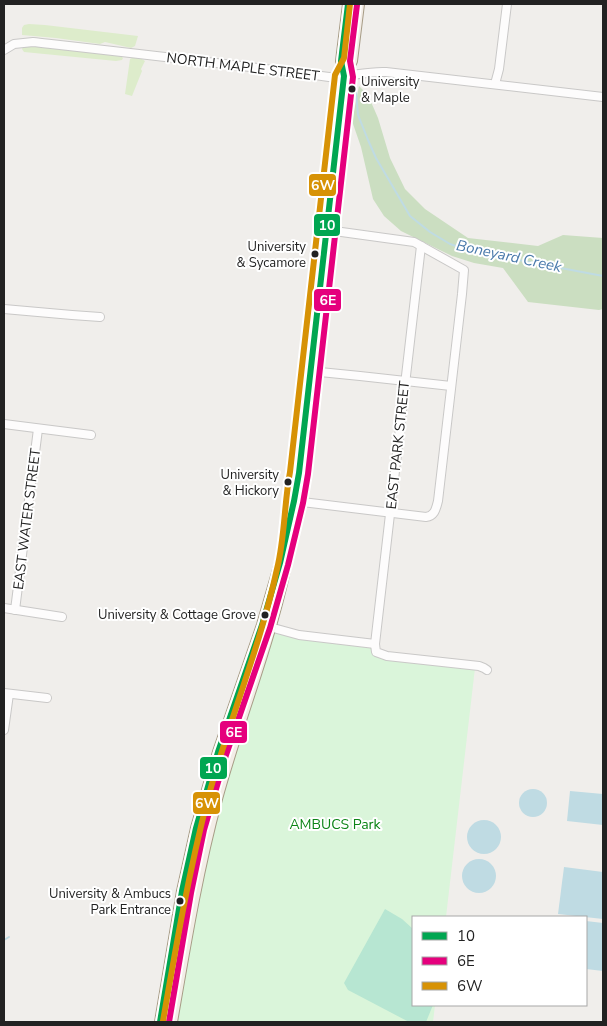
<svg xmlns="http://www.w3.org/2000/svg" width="607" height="1026" viewBox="0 0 607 1026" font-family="'Nunito Sans',sans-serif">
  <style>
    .grass { fill: #ddeccb }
    .forest { fill: #cbdec1 }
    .park { fill: #daf5da }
    .pitch { fill: #b7e6d2 }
    .water { fill: #bfdbe3 }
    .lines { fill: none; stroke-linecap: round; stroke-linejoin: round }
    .stream { stroke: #bfdbe3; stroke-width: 2 }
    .minor-casing { stroke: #c9c8c7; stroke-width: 10 }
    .major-casing { stroke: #a79c86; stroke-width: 12 }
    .minor { stroke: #fdfcfc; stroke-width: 8 }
    .major { stroke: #f3ede7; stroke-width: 10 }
    .bus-1-casing { stroke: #fff; stroke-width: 10 }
    .bus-2-casing { stroke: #fff; stroke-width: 10 }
    .bus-3-casing { stroke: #fff; stroke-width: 10 }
    .bus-1 { stroke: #00a651; stroke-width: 6 }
    .bus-2 { stroke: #e5007d; stroke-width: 6 }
    .bus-3 { stroke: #d79205; stroke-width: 6 }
    .bus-dot { fill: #222; stroke: #fff; stroke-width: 2 }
    .labels { text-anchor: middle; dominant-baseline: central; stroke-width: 4; stroke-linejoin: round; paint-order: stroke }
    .bus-label { font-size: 13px; fill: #222; stroke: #fff; text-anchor: end }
    .street-label { font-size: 14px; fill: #222; stroke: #fff }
    .park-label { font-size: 14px; fill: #0c8416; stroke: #fff }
    .water-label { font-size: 15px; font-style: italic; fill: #4a7aab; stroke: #fff }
    .line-badge { stroke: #fff; stroke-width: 2 }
    .badge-label { font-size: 14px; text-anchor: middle; font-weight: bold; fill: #fff }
  </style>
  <rect width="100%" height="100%" fill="#f0eeeb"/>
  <g class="grass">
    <path d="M29 24 45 25 138 36 135 46 131 48 105 42 100 44 56 38 22 35V28L24 25Z"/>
    <path d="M24 45 43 46 111 55 119 54 123 58 122 60 116 61 24 52 22 49Z"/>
    <path d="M134 57 140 58 145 61 141 69 142 71 132 96 125 94 130 59Z"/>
  </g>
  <path class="forest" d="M359 86 368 95 378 118 390 158 405 189 425 209 468 238 538 246 563 235 603 238V309L599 310 528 302 503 268 474 263 452 256 401 231 384 216 373 199 361 147 352 121Z"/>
  <path class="park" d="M271 627 375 644 377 652 475 668 446 917H413V1005H435L433 1022H172L198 874Z"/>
  <path class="pitch" d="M385 909 402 919 413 929V1005H433L426 1022H409L348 990 344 983Z"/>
  <g class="water">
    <circle cx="533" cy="803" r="14"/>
    <path d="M570 791 603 794V825L567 821Z"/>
    <circle cx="484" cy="837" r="17"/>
    <circle cx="479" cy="876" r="17"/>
    <path d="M564 867 603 872V919L558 914Z"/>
    <path d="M586 921 603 923V971L586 969Z"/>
  </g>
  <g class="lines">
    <g class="stream">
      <path d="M356 92 358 115 368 140 376 158 410 216 430 232 450 244 471 251 603 276"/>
      <path d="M4 940 9 937"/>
    </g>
    <g class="minor-casing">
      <g id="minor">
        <path d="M4 50 14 44 33 42C131 53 230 64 329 77 348 77 367 71 386 72L603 97"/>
        <path d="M495 84 499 69 507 4"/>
        <path d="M421 246 375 644 376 652 387 656 479 666 484 668 487 670"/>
        <path d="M4 309 72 315 100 317"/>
        <path d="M310 371 360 376 451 386"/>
        <path d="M4 424 91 435"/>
        <path d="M294 501 426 517C435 516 436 508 438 501L462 294 464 270 414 242 327 230"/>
        <path d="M4 608 62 617"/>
        <path d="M15 610 38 429"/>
        <path d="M266 626 299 635 375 644"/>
        <path d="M4 693 47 698"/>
        <path d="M4 730 9 694"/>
      </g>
    </g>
    <g class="major-casing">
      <g id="major">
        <path d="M344 76 352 61 359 4"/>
        <path d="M160 1022 182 891 196 828 218 752 262 625 280 563 294 501 299 473 343 82 344 76 341 61 348 4"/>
        <path d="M172 1022C185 947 197 873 217 799 240 714 275 632 290 545"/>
      </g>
    </g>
    <use href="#minor" class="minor"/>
    <use href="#major" class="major"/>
    <g class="bus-1-casing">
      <path id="bus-1" d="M160 1022 182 891 196 828 218 752 262 625 280 563 294 501 299 473 344 76 341 61 348 4"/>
    </g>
    <g class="bus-2-casing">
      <path id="bus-2" d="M169 1022 191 893 204 830 226 755 270 628 288 565 303 503 308 474 353 77 350 61 357 5"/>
    </g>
    <g class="bus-3-casing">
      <path id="bus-3" d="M163 1021C176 946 189 871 208 798 229 721 260 647 277 569 285 537 284 504 290 472L335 75 344 58 350 4"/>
    </g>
    <use href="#bus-1" class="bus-1"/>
    <use href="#bus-2" class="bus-2"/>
    <use href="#bus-3" class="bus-3"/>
  </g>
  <g class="bus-dot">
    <circle cx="352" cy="89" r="4.5"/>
    <circle cx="315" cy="254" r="4.5"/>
    <circle cx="288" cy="482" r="4.5"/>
    <circle cx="265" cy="615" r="4.5"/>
    <circle cx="180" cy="901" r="4.5"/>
  </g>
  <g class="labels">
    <g class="bus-label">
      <text x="361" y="82" text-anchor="start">University<tspan x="361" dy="16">&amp; Maple</tspan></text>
      <text x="306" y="247">University<tspan x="306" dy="16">&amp; Sycamore</tspan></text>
      <text x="279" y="475">University<tspan x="279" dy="16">&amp; Hickory</tspan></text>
      <text x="256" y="615">University &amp; Cottage Grove</text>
      <text x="171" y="894">University &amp; Ambucs<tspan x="171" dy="16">Park Entrance</tspan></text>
    </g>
    <g class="street-label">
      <text transform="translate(243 67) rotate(7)">NORTH MAPLE STREET</text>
      <text transform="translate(398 445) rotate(-84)">EAST PARK STREET</text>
      <text transform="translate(27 519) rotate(-83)">EAST WATER STREET</text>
    </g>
    <g class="park-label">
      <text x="335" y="824">AMBUCS Park</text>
    </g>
    <g class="water-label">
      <text transform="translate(509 256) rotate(12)">Boneyard Creek</text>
    </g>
  </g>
  <g class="line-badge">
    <rect x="308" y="173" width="29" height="24" rx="5" fill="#d79205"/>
    <rect x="313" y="213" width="28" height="24" rx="5" fill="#00a651"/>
    <rect x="313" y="288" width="29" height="24" rx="5" fill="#e5007d"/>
    <rect x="219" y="720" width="29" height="24" rx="5" fill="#e5007d"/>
    <rect x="199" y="756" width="29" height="24" rx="5" fill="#00a651"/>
    <rect x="192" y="791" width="29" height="24" rx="5" fill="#d79205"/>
  </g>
  <g class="badge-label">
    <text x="323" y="190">6W</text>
    <text x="327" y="230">10</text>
    <text x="328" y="305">6E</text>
    <text x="234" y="737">6E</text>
    <text x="213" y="773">10</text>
    <text x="207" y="808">6W</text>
  </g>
  <rect width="607" height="1026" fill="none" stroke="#222222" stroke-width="10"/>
  <rect x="412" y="916" width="175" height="90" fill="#ffffff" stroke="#a7a7a7"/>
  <rect x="422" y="932" width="25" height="8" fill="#00a651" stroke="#a7a7a7"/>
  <text x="457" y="941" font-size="15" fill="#222222">10</text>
  <rect x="422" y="957" width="25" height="8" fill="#e5007d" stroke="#a7a7a7"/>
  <text x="457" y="966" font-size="15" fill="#222222">6E</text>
  <rect x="422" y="982" width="25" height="8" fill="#d79205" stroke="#a7a7a7"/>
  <text x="457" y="991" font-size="15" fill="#222222">6W</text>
</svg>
